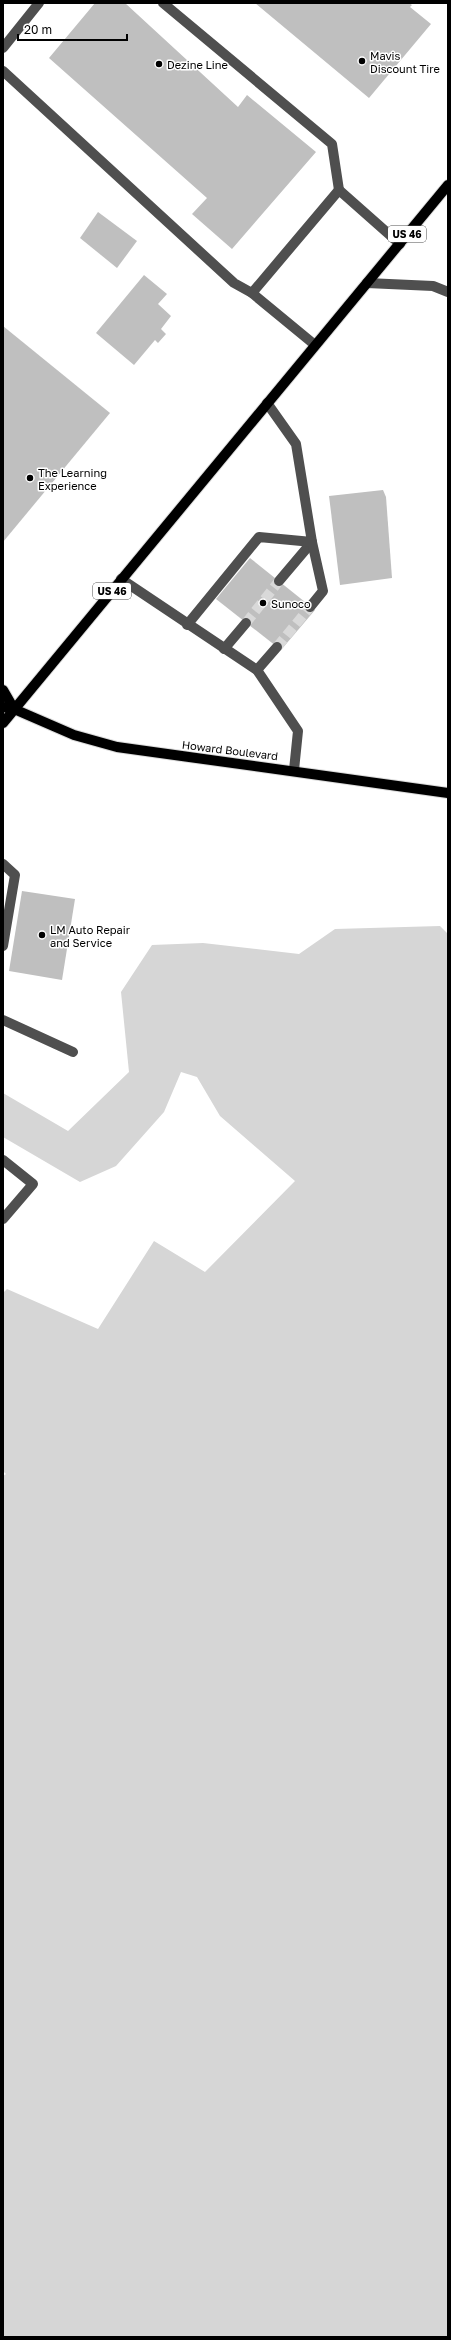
<svg xmlns="http://www.w3.org/2000/svg" width="451" height="2340" viewBox="0 0 451 2340" font-family="'Golos Text',sans-serif">
  <style>
    .green { fill: #d6d6d6 }
    .building { fill: #bfbfbf }
    .lines { fill: none; stroke-linecap: round; stroke-linejoin: round }
    .minor-tunnel { stroke: #d9d9d9; stroke-width: 10; stroke-dasharray: 10 5; stroke-linecap: butt }
    .major-casing { stroke: #dbdbdb; stroke-width: 12 }
    .minor { stroke: #4f4f4f; stroke-width: 10 }
    .major { stroke: #000; stroke-width: 10 }
    .poi-dot { fill: #000; stroke: #fff; stroke-width: 1.5 }
    .labels { text-anchor: middle; dominant-baseline: central; stroke-width: 3; stroke-linejoin: round; paint-order: stroke }
    .shield { fill: #fff; stroke: #4c4c4c; stroke-width: 1 }
    .shield-label { font-size: 10px; font-weight: bold; fill: #000 }
    .poi-label { font-size: 11px; fill: #000; stroke: #fff; text-anchor: start }
    .street-label { font-size: 11px; fill: #000; stroke: #fff }
  </style>
  <rect width="100%" height="100%" fill="#fff"/>
  <path class="green" d="M440 926 448 934V2337H3V1476L6 1474 3 1471V1293L7 1289 98 1329 154 1241 205 1272 295 1181 220 1116 197 1077 181 1072 164 1112 116 1166 80 1182 3 1137V1093L68 1131 129 1072 121 992 152 945 203 943 299 954 335 929Z"/>
  <g class="building">
    <path d="M95 3H125L238 107 247 95 316 152 232 249 192 214 207 198 49 58Z"/>
    <path d="M255 3H409L412 5 410 7 431 24 369 98Z"/>
    <path d="M98 212 137 241 117 268 80 238Z"/>
    <path d="M144 275 167 294 158 304 171 316 161 329 166 334 158 343 155 340 134 365 96 333Z"/>
    <path d="M3 326 110 413 3 542Z"/>
    <path d="M383 490 386 497 392 578 340 585 329 496Z"/>
    <path d="M250 558 315 610 281 650 216 599Z"/>
    <path d="M22 891 75 899 62 980 9 971Z"/>
  </g>
  <g class="lines">
    <g class="minor-tunnel">
      <path d="M246 623 279 581"/>
      <path d="M277 647 310 607"/>
    </g>
    <g class="major-casing">
      <g id="major">
        <path d="M3 690 14 709"/>
        <path d="M3 707 14 709 74 735 117 747 448 793"/>
        <path d="M3 723 448 185"/>
      </g>
    </g>
    <g class="minor">
      <path d="M163 3 332 144 339 190"/>
      <path d="M3 48 39 3"/>
      <path d="M3 71 234 283 252 293"/>
      <path d="M367 283 433 286 448 292"/>
      <path d="M315 345 252 293 339 190 400 244"/>
      <path d="M267 403 296 444 312 542 279 581"/>
      <path d="M121 579 257 670 298 731 294 770"/>
      <path d="M187 625 259 537 312 542 323 591 310 607"/>
      <path d="M224 649 246 623"/>
      <path d="M257 670 277 647"/>
      <path d="M3 864 15 875 3 946"/>
      <path d="M3 1020 73 1052"/>
      <path d="M3 1160 33 1184 3 1219"/>
    </g>
    <use href="#major" class="major"/>
  </g>
  <g class="poi-dot">
    <circle cx="362" cy="61" r="4"/>
    <circle cx="159" cy="64" r="4"/>
    <circle cx="30" cy="478" r="4"/>
    <circle cx="263" cy="603" r="4"/>
    <circle cx="42" cy="935" r="4"/>
  </g>
  <g class="labels">
    <g class="shield">
      <rect x="388" y="226" width="38" height="16" rx="3"/>
      <rect x="93" y="583" width="38" height="16" rx="3"/>
    </g>
    <g class="shield-label">
      <text x="407" y="234">US 46</text>
      <text x="112" y="591">US 46</text>
    </g>
    <g class="poi-label">
      <text x="370" y="55">Mavis<tspan x="370" dy="13">Discount Tire</tspan></text>
      <text x="167" y="64">Dezine Line</text>
      <text x="38" y="472">The Learning<tspan x="38" dy="13">Experience</tspan></text>
      <text x="271" y="603">Sunoco</text>
      <text x="50" y="929">LM Auto Repair<tspan x="50" dy="13">and Service</tspan></text>
    </g>
    <g class="street-label">
      <text transform="translate(230 750) rotate(7)">Howard Boulevard</text>
    </g>
  </g>
  <rect width="451" height="2340" fill="none" stroke="#000000" stroke-width="8"/>
  <path d="M18 34v6h109v-6" fill="none" stroke="#000000" stroke-width="2"/>
  <text x="24" y="34" font-size="12" fill="#000000" stroke="#ffffff" stroke-width="3" paint-order="stroke">20 m</text>
</svg>
